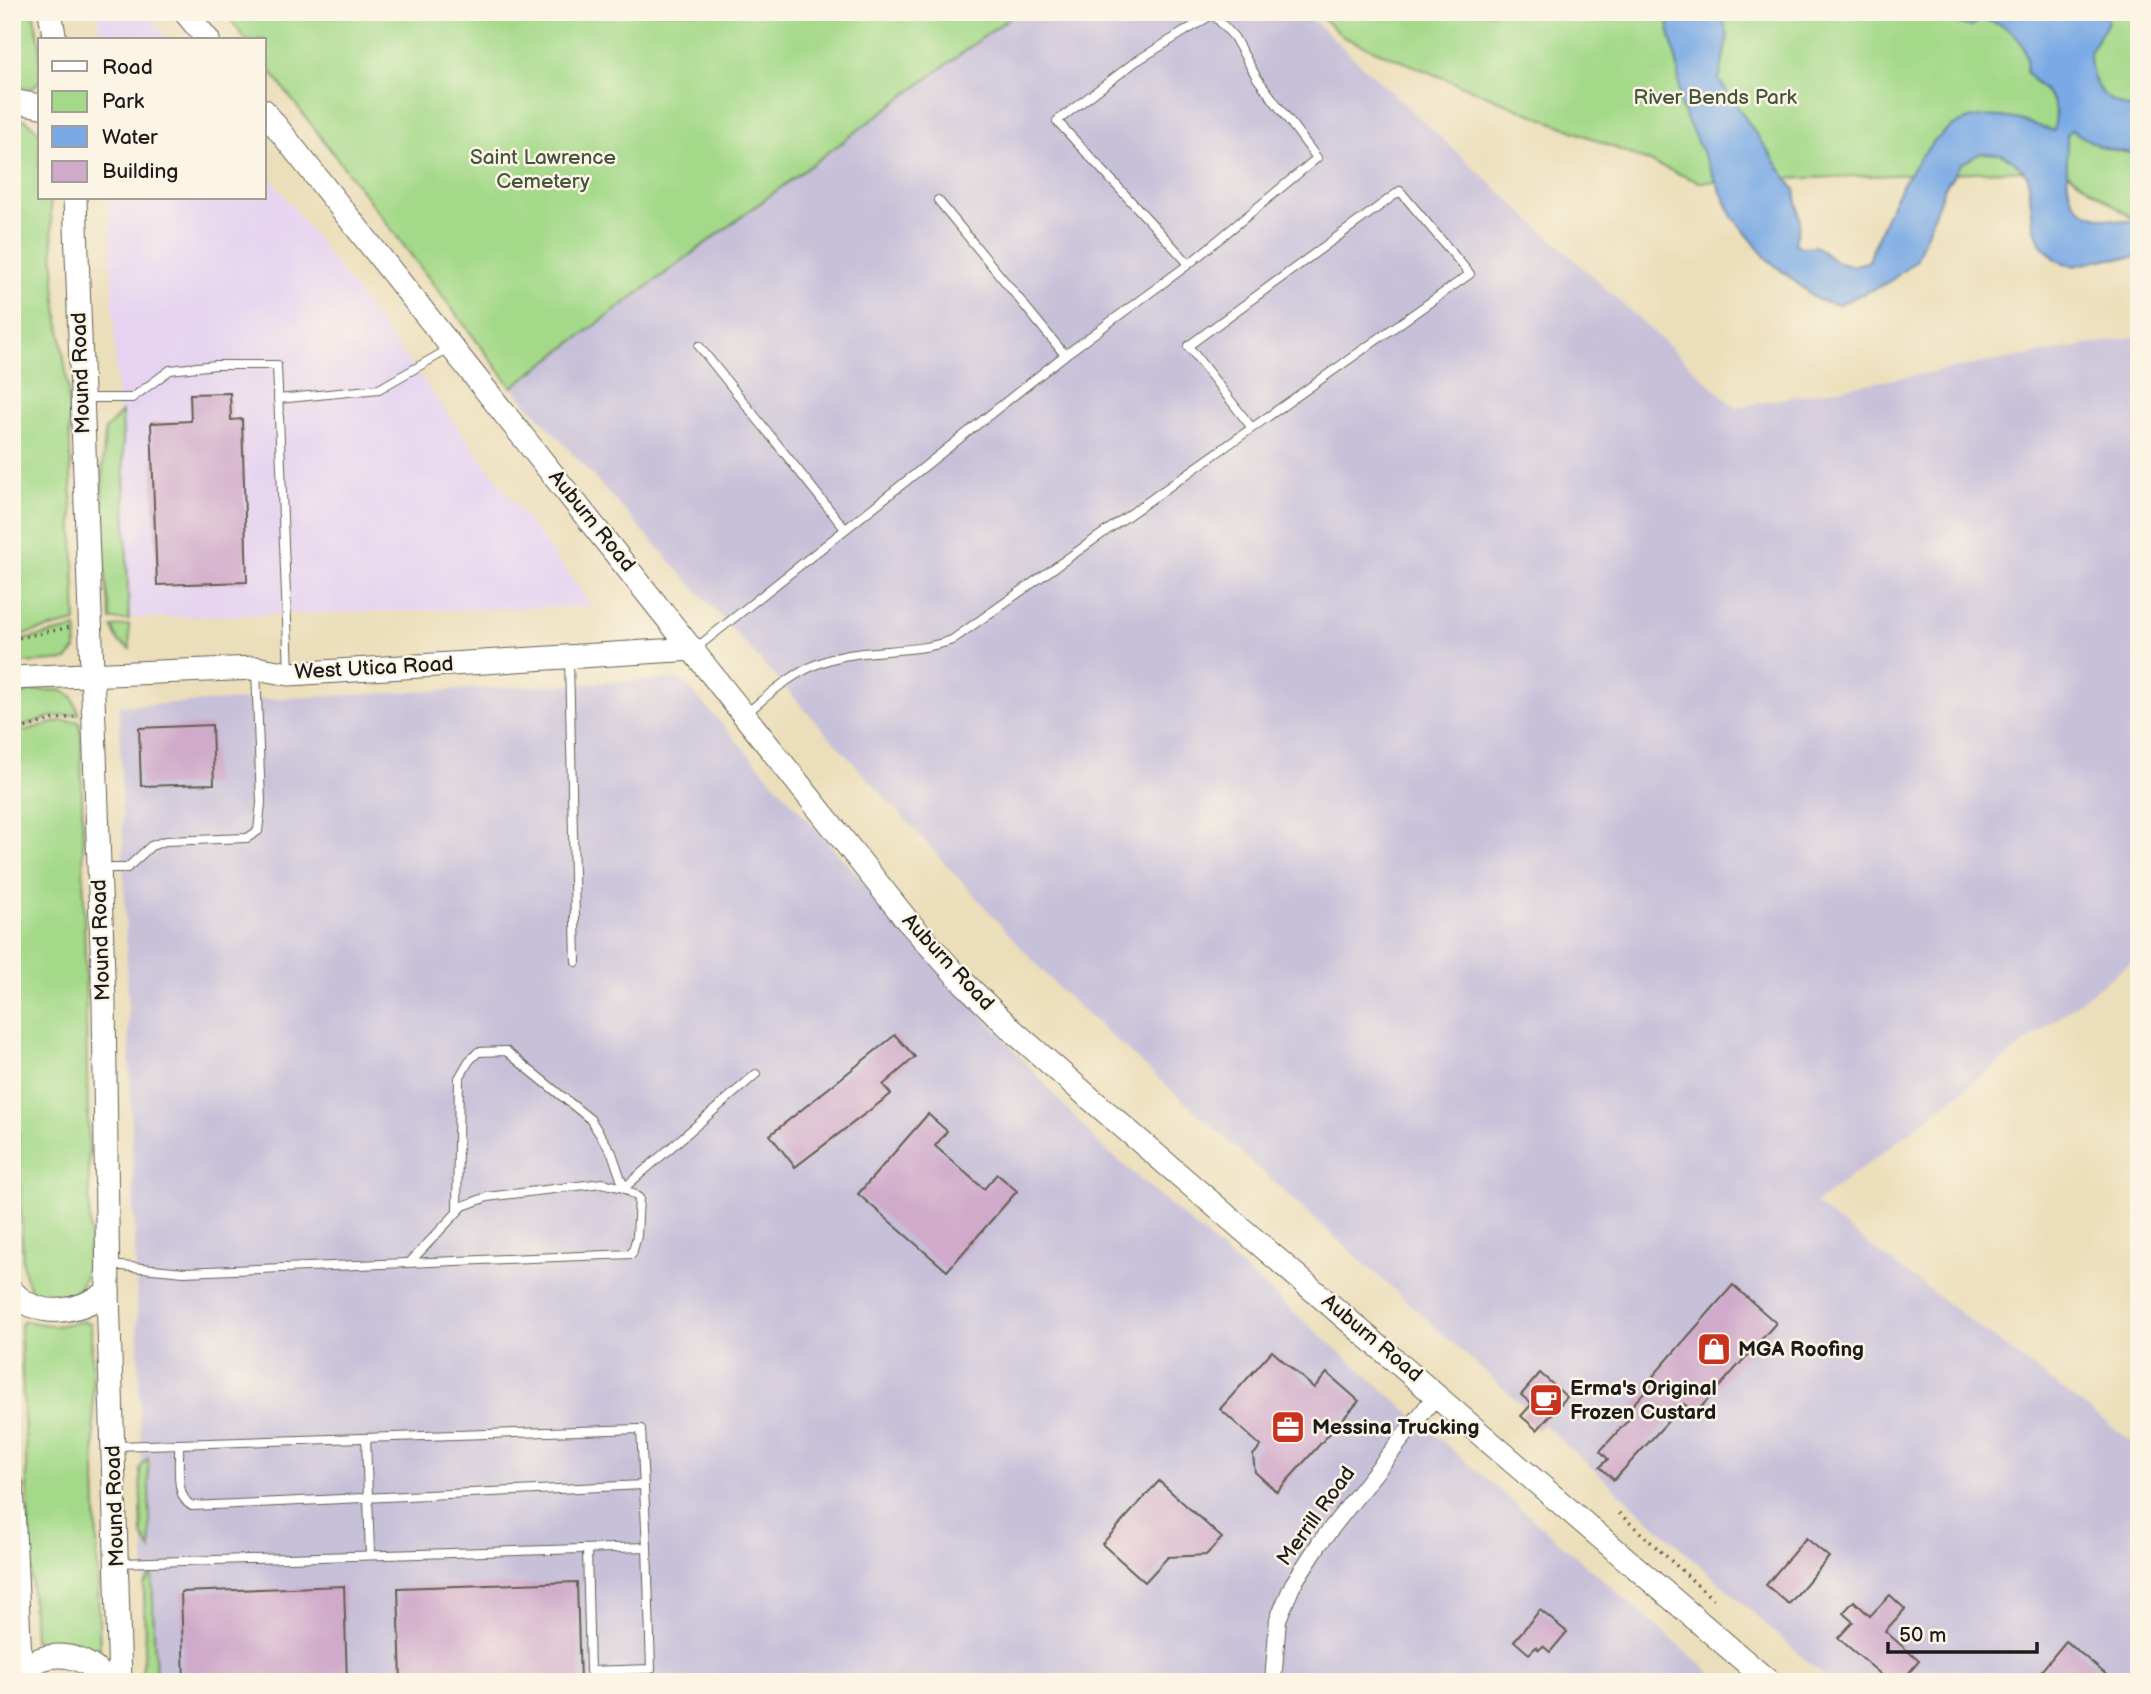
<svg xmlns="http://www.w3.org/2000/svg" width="2151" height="1694" viewBox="0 0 2151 1694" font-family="'Balsamiq Sans',sans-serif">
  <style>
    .built { fill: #e5d3f1 }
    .industrial { fill: #c7c0d9 }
    .green { fill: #a4d989; stroke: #607a52; stroke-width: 2 }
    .water { fill: #7aaae5; stroke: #4b6380; stroke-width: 2 }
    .building { fill: #d0aaca }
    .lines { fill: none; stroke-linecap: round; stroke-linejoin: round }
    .lane-casing { stroke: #646053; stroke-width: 10 }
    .street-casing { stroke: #646053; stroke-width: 18 }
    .secondary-casing { stroke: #646053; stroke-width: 25 }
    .path { stroke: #646053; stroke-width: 3.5; stroke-dasharray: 2 5; stroke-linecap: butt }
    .lane { stroke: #fff; stroke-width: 8 }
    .street { stroke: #fff; stroke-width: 16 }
    .secondary { stroke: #fff; stroke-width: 23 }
    .labels { text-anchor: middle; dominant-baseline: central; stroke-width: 5; stroke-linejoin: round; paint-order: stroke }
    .park-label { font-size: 21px; fill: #45553d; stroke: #fcf5e5 }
    .street-label { font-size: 21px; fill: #1c1c1c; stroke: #fcf5e5 }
    .poi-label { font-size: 21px; font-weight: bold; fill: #1c1c1c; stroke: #fcf5e5; text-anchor: start }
  </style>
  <rect width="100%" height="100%" fill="#fcf5e5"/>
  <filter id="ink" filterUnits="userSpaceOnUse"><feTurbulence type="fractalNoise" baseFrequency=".0143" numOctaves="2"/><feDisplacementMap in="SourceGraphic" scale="14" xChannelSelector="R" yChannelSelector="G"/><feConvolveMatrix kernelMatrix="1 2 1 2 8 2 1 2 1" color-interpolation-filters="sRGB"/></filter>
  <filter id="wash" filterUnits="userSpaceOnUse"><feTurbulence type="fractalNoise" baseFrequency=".00686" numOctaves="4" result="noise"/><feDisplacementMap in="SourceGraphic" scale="28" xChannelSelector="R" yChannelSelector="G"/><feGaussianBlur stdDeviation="1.57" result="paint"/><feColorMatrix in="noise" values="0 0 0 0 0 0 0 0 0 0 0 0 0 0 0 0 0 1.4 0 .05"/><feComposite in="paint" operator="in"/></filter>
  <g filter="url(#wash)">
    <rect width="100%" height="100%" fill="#ebdeba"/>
    <g class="built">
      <path d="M98 12H147L168 40H100Z"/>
      <path d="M264 169 592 606 128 618 108 198H264Z"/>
    </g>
    <g class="industrial">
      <path d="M1017 12H1304L1735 407 2139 336V956L1815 1204 2139 1447V1682H1830L1059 989 512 387Z"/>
      <path d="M681 679 1097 1142 1721 1682H148L119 706Z"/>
    </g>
    <g class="green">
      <path d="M12 12H33L40 44V81L33 88 12 86Z"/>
      <path d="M225 12H1017L512 387 264 63V40H246Z"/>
      <path d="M1315 12H2139V223L2062 169 1699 182 1345 38Z"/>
      <path d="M12 119 26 120 40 133V198H50L56 300 68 387 76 622 12 637Z"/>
      <path d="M122 412 129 620H111C101 557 100 493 105 430Z"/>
      <path d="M129 625 130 649 118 641 112 627Z"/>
      <path d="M77 628 76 649 67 660 24 663 12 660V642Z"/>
      <path d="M60 690 72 696 79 714 51 717 12 729 13 697 30 691Z"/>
      <path d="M60 721H79L81 738 90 1239C88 1252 88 1271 82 1283 72 1302 41 1303 29 1286 25 1280 24 1272 23 1265L18 1132 12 1096V734Z"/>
      <path d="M24 1321 55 1326 84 1321 91 1324 100 1655 69 1640 34 1641 20 1326Z"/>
      <path d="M148 1458 151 1550 142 1535 140 1468Z"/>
      <path d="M152 1574 156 1682H141L145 1647 144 1585Z"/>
    </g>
    <path class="water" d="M1720 12 1728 35 1719 80 1795 190 1800 222 1795 243 1801 247 1816 246C1833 262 1846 271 1869 261 1884 215 1924 122 1980 117 2008 114 2029 123 2054 131 2060 92 2047 98 2026 72 2030 40 2009 23 1979 20L1972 27 1960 24 1948 12H2106L2108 22C2104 32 2094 41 2091 50 2089 55 2091 62 2091 67 2096 96 2112 104 2139 111V155L2100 147 2071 130 2067 135C2067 202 2061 217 2139 222V257L2106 259 2074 266 2058 261 2041 245 2033 224 2028 176 2013 160 2000 154 1981 153 1961 164 1944 189 1916 261 1889 282 1838 305 1818 300 1767 259 1733 217 1680 106 1678 67 1669 32 1668 13Z"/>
    <g id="blocks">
      <g class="building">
        <path d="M230 393 231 420 242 419 247 582 157 585 151 423 191 421 190 394Z"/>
        <path d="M212 725 214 784 141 786 139 728Z"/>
        <path d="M895 1035 915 1057 883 1085 891 1094 795 1167 770 1135Z"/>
        <path d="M928 1114 947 1131 935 1146 984 1189 997 1174 1017 1191 947 1271 858 1194Z"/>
        <path d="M1733 1285 1776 1323 1695 1414 1684 1404 1614 1480 1600 1467 1608 1459 1600 1451 1632 1416 1627 1411 1656 1379 1653 1376Z"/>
        <path d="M1272 1351 1314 1388 1327 1373 1359 1401 1277 1492 1255 1472 1253 1455 1261 1446 1220 1409Z"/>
        <path d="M1540 1373 1567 1397 1537 1430 1521 1416 1532 1404 1521 1395Z"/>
        <path d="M1159 1481 1222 1538 1206 1555 1168 1557 1145 1582 1102 1544Z"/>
        <path d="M1806 1538 1829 1557 1789 1604 1766 1585Z"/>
        <path d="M577 1582 580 1682H401L398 1588Z"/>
        <path d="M344 1586 347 1682H184L181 1592Z"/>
        <path d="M1890 1595 1905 1609 1885 1631 1919 1661 1901 1682H1890L1838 1638 1853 1622 1843 1613 1854 1601 1870 1616Z"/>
        <path d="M1540 1610 1567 1632 1550 1652 1543 1646 1539 1650 1536 1647 1529 1654 1514 1641Z"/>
        <path d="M2066 1641 2115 1682H2032Z"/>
      </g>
    </g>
  </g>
  <g filter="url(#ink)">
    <use href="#blocks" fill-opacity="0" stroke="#646053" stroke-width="2"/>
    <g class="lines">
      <g class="lane-casing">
        <g id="lane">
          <path d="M938 200 1065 355"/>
          <path d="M699 346 845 529"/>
          <path d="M85 398H132L170 370 216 365H277L289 672"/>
          <path d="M278 399 379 389 449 349"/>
          <path d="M696 648 1065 355 1189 264 1317 158 1257 78 1234 37 1213 14 1135 62 1057 121 1189 264"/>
          <path d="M569 660 576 962"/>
          <path d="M746 714C772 691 795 671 828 660 868 647 911 655 952 640L1470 274 1400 191 1188 346 1252 428"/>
          <path d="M101 868H127L151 846 165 841 247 838 258 831 261 803 256 669"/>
          <path d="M457 1212 459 1078 469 1061 478 1052 506 1051 590 1119 612 1153 624 1188 756 1074"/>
          <path d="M111 1265 184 1272 632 1254 637 1236 639 1198 624 1188 602 1183 487 1197 463 1206 411 1261"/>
          <path d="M366 1438 370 1555"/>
          <path d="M179 1445C180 1463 174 1497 192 1506L643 1485"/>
          <path d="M116 1446 641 1429 647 1547 119 1563"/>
          <path d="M587 1549 590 1671 651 1669 647 1547"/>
        </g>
      </g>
      <g class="street-casing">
        <path id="street" d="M1273 1682 1278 1619 1293 1584 1319 1544 1437 1394"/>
      </g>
      <g class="secondary-casing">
        <g id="secondary">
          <path d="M50 12 55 40"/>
          <path d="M185 12 208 40"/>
          <path d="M12 101 40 106"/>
          <path d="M264 111 906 919 959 978 1012 1030 1085 1094 1769 1682"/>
          <path d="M75 198 104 1003 108 1292 120 1682"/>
          <path d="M12 678 256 668 289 674 694 649"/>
          <path d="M12 1291C39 1321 78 1312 108 1292"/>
          <path d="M12 1486 21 1682"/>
          <path d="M20 1670C52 1647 83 1653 109 1682"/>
        </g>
      </g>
      <g class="path">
        <path d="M12 639 71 627"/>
        <path d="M12 732 50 720 74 717"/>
        <path d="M1619 1513 1717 1603"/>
      </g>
      <use href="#lane" class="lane"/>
      <use href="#street" class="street"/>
      <use href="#secondary" class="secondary"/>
    </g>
  </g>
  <defs>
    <g id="shop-square" transform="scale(1.75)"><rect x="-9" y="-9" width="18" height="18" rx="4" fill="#c8321e" stroke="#fcf5e5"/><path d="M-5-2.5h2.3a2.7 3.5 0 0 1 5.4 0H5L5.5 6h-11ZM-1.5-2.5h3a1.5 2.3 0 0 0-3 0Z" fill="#fff"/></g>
    <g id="cafe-square" transform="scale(1.75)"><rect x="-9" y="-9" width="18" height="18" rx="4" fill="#c8321e" stroke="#fcf5e5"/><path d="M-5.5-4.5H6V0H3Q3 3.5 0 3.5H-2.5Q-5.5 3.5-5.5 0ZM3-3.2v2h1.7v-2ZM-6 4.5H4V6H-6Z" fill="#fff"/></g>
    <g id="office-square" transform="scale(1.75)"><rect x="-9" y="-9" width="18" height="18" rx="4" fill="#c8321e" stroke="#fcf5e5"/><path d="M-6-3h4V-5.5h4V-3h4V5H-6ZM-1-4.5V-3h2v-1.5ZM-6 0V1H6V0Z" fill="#fff"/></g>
  </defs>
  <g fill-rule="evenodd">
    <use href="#shop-square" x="1714" y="1349"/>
    <use href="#cafe-square" x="1546" y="1400"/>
    <use href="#office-square" x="1288" y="1427"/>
  </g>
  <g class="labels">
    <g class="park-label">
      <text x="1715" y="97">River Bends Park</text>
      <text x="543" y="157">Saint Lawrence<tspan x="543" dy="24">Cemetery</tspan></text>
    </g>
    <g class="street-label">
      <text transform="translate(81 373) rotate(-92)">Mound Road</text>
      <text transform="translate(592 521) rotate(51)">Auburn Road</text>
      <text transform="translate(374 668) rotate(-3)">West Utica Road</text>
      <text transform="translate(101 940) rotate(-92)">Mound Road</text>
      <text transform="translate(948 962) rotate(47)">Auburn Road</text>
      <text transform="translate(1372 1338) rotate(40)">Auburn Road</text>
      <text transform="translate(115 1506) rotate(-92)">Mound Road</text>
      <text transform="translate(1316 1516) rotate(-54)">Merrill Road</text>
    </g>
    <g class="poi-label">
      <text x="1738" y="1349">MGA Roofing</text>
      <text x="1570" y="1388">Erma's Original<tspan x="1570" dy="24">Frozen Custard</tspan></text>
      <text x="1312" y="1427">Messina Trucking</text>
    </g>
  </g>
  <rect width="2151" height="1694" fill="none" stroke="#fcf5e5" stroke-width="42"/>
  <rect x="38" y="38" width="228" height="161" fill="#fcf5e5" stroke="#a29e95" stroke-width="2"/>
  <rect x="52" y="61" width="35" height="10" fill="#ffffff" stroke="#a29e95" stroke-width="2"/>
  <text x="102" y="74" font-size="21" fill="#1c1c1c">Road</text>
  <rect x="52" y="91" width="35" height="21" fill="#a4d989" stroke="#a29e95" stroke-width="2"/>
  <text x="102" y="108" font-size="21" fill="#1c1c1c">Park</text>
  <rect x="52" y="126" width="35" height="21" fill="#7aaae5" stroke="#a29e95" stroke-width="2"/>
  <text x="102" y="144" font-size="21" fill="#1c1c1c">Water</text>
  <rect x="52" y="161" width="35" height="21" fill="#d0aaca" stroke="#a29e95" stroke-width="2"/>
  <text x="102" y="178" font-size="21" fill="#1c1c1c">Building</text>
  <path d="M1888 1642v10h149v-10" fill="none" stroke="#1c1c1c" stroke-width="3.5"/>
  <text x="1899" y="1642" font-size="21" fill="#1c1c1c" stroke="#fcf5e5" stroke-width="5" paint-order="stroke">50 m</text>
</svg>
